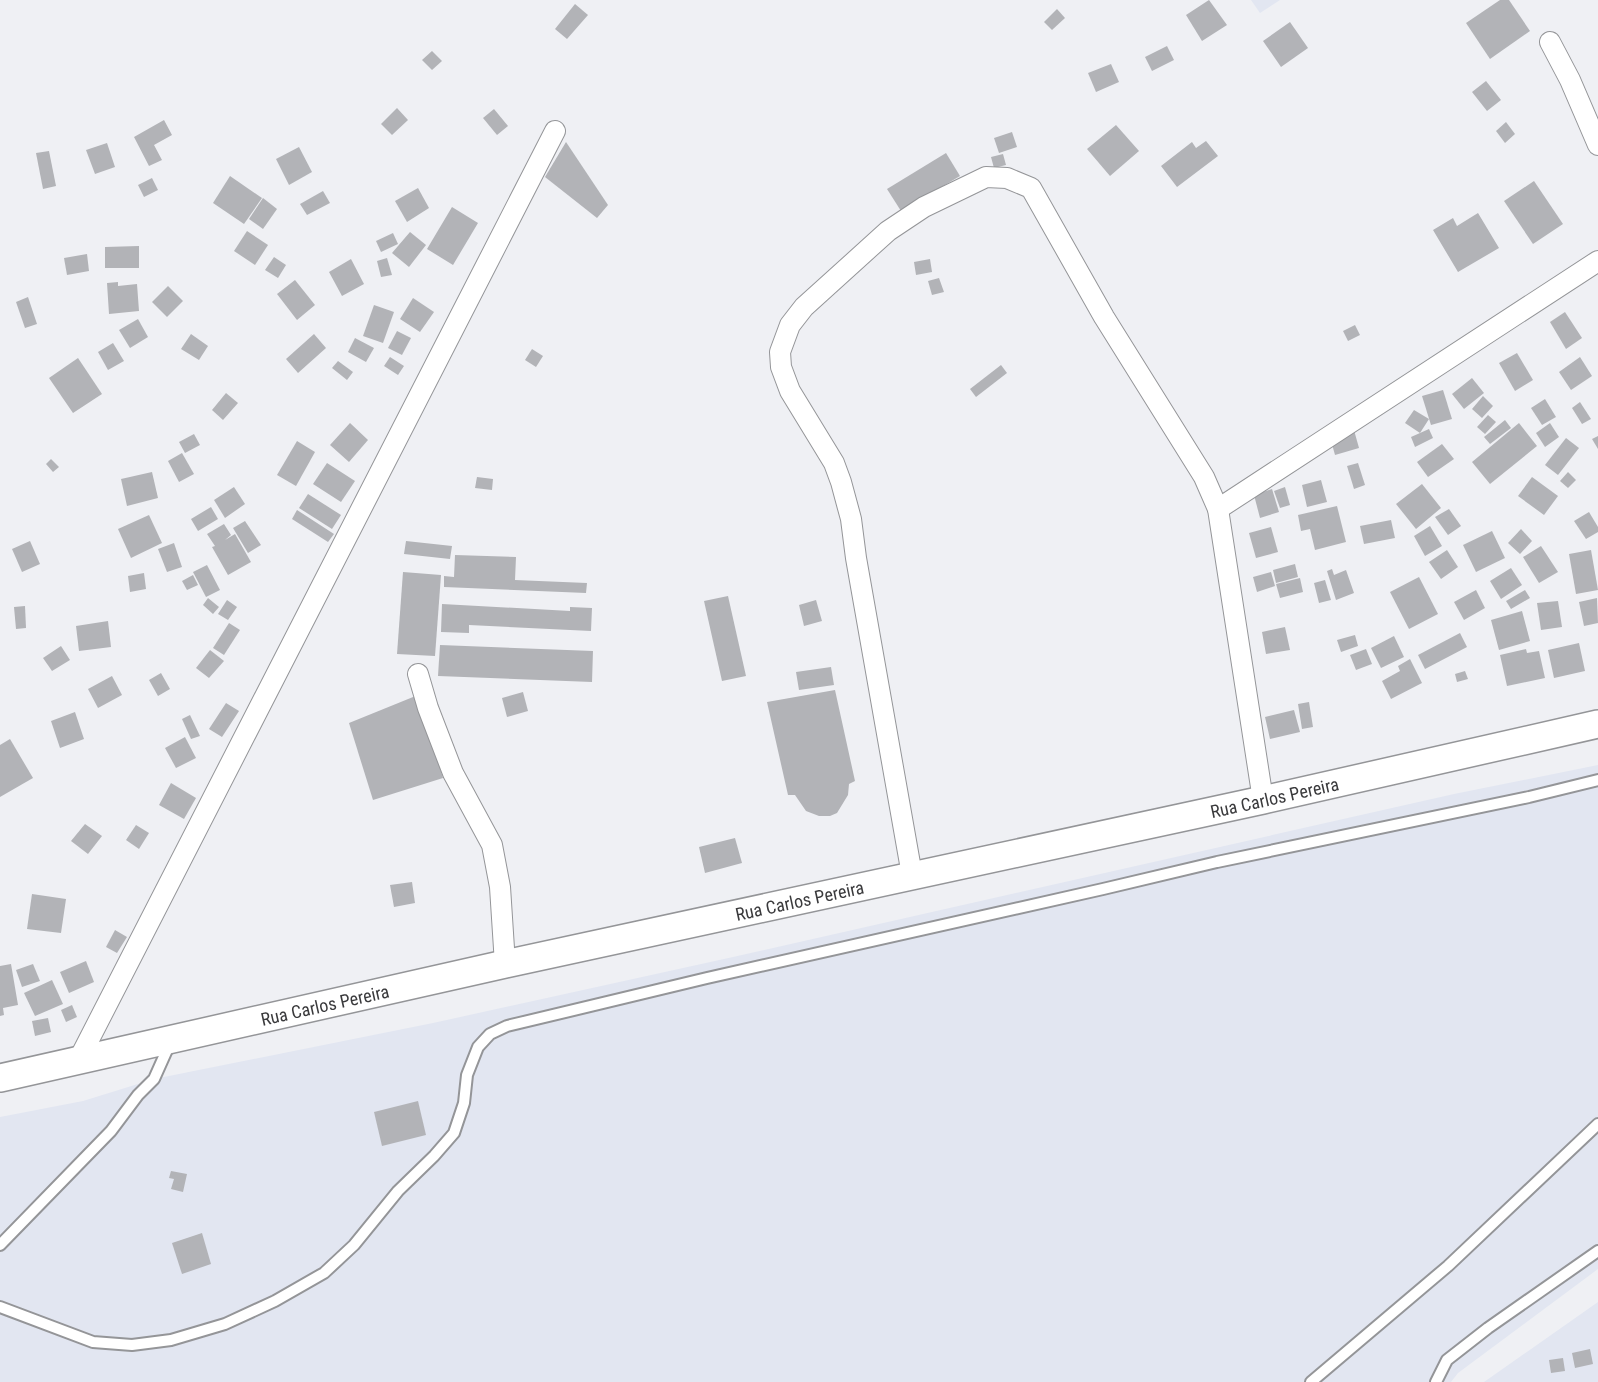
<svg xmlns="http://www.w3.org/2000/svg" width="1598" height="1382" viewBox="0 0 1598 1382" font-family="'Roboto Condensed',sans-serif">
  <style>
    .built { fill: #e2e6f1 }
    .building { fill: #b2b3b7 }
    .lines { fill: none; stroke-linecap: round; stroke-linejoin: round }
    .lane-casing { stroke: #949598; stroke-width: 14 }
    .street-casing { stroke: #949598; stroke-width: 22 }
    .secondary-casing { stroke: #949598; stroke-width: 30 }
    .lane { stroke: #fff; stroke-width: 10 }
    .street { stroke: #fff; stroke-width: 20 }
    .secondary { stroke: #fff; stroke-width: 27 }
    .labels { text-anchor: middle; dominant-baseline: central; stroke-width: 4.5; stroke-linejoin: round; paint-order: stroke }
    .street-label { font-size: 18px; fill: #3a3a3c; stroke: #fdfefe }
  </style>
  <rect width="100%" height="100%" fill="#eff0f4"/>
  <g class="built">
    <path d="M1251 0H1280L1260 13Z"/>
    <path d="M1598 765V1269L1458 1373 1451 1382H0V1117L83 1101 154 1079 433 1023 733 957 1454 794Z"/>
    <path d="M1598 1302V1382H1484Z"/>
  </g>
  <g class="building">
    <path d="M1209 0 1227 25 1202 41 1186 15Z"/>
    <path d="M1500 0H1509L1530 31 1490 59 1466 23Z"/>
    <path d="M575 4 588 15 567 39 555 29Z"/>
    <path d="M1057 9 1065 18 1052 30 1044 22Z"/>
    <path d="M1290 22 1308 48 1281 67 1263 41Z"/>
    <path d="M1167 46 1174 60 1152 71 1145 57Z"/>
    <path d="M432 51 442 61 432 70 422 60Z"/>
    <path d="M1111 64 1119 82 1096 92 1088 73Z"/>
    <path d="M1486 81 1501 100 1487 111 1472 92Z"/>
    <path d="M397 108 408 120 392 135 381 124Z"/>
    <path d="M494 109 508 126 497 135 483 118Z"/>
    <path d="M164 120 172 135 154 145 162 160 149 166 134 137Z"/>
    <path d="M1506 122 1515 134 1505 143 1496 131Z"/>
    <path d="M1116 125 1139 151 1110 176 1087 149Z"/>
    <path d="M1012 132 1017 147 999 153 994 138Z"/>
    <path d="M1206 141 1218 156 1177 187 1161 166 1192 142 1196 148Z"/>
    <path d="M566 142 608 205 597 218 545 177Z"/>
    <path d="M107 143 115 167 95 174 86 150Z"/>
    <path d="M299 147 312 172 289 185 276 159Z"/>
    <path d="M49 151 56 186 43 189 36 153Z"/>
    <path d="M946 153 960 176 901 211 887 189Z"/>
    <path d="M1003 154 1006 165 994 168 991 157Z"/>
    <path d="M230 176 262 198 244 224 213 203Z"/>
    <path d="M152 178 158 190 144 197 138 185Z"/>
    <path d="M1534 181 1563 224 1533 244 1504 201Z"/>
    <path d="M418 188 429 208 407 222 395 201Z"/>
    <path d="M323 191 330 203 307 215 300 204Z"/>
    <path d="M263 198 277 209 263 229 249 219Z"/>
    <path d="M452 207 478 223 453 265 427 249Z"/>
    <path d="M1478 213 1499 248 1458 272 1433 230 1453 218 1457 226Z"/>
    <path d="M247 231 268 245 255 265 234 251Z"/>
    <path d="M410 232 426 245 409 267 392 253Z"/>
    <path d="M393 233 398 244 381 252 376 241Z"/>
    <path d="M139 246V268H105V247Z"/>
    <path d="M87 254 89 271 67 275 64 258Z"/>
    <path d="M274 257 286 265 278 278 265 270Z"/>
    <path d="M387 258 392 275 381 277 377 261Z"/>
    <path d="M351 259 364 284 342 296 329 272Z"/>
    <path d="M930 259 932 272 916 275 914 262Z"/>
    <path d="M939 278 944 292 932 295 928 281Z"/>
    <path d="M295 280 315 305 297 320 277 294Z"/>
    <path d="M118 282V286L137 284 139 311 109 314 107 283Z"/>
    <path d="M168 286 183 301 167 317 152 302Z"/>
    <path d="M28 297 37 324 25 328 16 302Z"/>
    <path d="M413 298 434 312 420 332 400 319Z"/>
    <path d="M374 305 394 312 383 343 363 336Z"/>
    <path d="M1565 312 1582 338 1566 349 1550 322Z"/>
    <path d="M138 319 148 337 130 348 119 330Z"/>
    <path d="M1355 325 1360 335 1348 341 1343 331Z"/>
    <path d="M397 331 411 338 402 355 388 348Z"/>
    <path d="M191 334 208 346 199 360 181 349Z"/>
    <path d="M314 334 326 348 298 373 286 359Z"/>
    <path d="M355 338 374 348 366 362 348 352Z"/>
    <path d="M113 343 124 361 108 370 98 352Z"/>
    <path d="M532 349 543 356 536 367 525 360Z"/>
    <path d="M1517 353 1533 380 1515 391 1499 363Z"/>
    <path d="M390 357 404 366 398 375 384 366Z"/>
    <path d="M1580 357 1592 376 1571 390 1559 372Z"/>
    <path d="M78 358 102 394 73 413 49 378Z"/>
    <path d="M338 361 353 372 347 380 332 368Z"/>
    <path d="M1001 365 1007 373 976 397 970 389Z"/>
    <path d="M1472 378 1484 393 1464 409 1452 394Z"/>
    <path d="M1443 390 1452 419 1431 425 1422 396Z"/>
    <path d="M226 393 238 403 223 420 212 410Z"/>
    <path d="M1483 396 1493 406 1482 418 1472 409Z"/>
    <path d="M1545 399 1556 417 1542 425 1531 408Z"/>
    <path d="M1580 402 1591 419 1582 424 1572 408Z"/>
    <path d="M1414 410 1429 419 1420 433 1405 423Z"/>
    <path d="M1488 415 1496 422 1485 434 1477 427Z"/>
    <path d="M1505 420 1511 428 1490 444 1484 437Z"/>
    <path d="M350 423 368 440 349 462 330 445Z"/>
    <path d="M1352 423 1359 448 1335 455 1328 430Z"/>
    <path d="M1519 423 1537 446 1490 484 1472 462Z"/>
    <path d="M1550 423 1559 437 1545 447 1536 433Z"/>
    <path d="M1429 429 1433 438 1415 447 1411 437Z"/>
    <path d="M194 434 200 445 185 453 179 442Z"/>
    <path d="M1598 436V449L1592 439Z"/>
    <path d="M1566 438 1579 448 1558 475 1545 465Z"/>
    <path d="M297 441 315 452 296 486 277 475Z"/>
    <path d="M1442 444 1454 459 1428 477 1417 462Z"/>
    <path d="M182 453 194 474 179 482 168 461Z"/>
    <path d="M51 459 59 467 53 472 46 464Z"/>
    <path d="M327 463 355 481 341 502 313 484Z"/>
    <path d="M1358 463 1365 485 1354 489 1347 466Z"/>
    <path d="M152 472 158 498 127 506 121 479Z"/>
    <path d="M1568 472 1576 480 1568 488 1560 481Z"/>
    <path d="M477 477 493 479 492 490 475 488Z"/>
    <path d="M1532 477 1558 496 1544 515 1518 496Z"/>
    <path d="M1321 480 1327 502 1307 507 1302 485Z"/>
    <path d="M1422 484 1441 508 1416 529 1396 504Z"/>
    <path d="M234 487 245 504 225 518 214 500Z"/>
    <path d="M1285 487 1290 505 1280 508 1274 491Z"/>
    <path d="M1272 489 1279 512 1260 518 1254 495Z"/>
    <path d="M308 494 341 515 332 529 299 508Z"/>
    <path d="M1337 506 1346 542 1315 550 1310 529 1301 531 1298 515Z"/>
    <path d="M211 507 218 519 198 531 191 519Z"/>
    <path d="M1449 509 1461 526 1448 535 1435 517Z"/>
    <path d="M297 510 334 534 328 542 292 519Z"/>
    <path d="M1589 512 1598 527V532L1586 539 1574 521Z"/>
    <path d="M149 515 162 543 131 558 118 529Z"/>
    <path d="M1391 520 1395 538 1364 544 1360 526Z"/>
    <path d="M245 521 261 545 248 553 233 528Z"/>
    <path d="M224 524 231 535 225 540 235 534 251 562 228 575 212 547 215 546 207 534Z"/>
    <path d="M1430 526 1442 546 1425 556 1414 536Z"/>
    <path d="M1271 527 1278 552 1256 558 1249 533Z"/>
    <path d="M1521 529 1532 541 1520 554 1508 543Z"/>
    <path d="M1492 531 1505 558 1476 572 1463 545Z"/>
    <path d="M30 541 40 564 22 572 12 549Z"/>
    <path d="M406 541 452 546 450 559 404 554Z"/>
    <path d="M174 543 182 567 167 572 158 549Z"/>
    <path d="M1541 546 1558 572 1539 583 1523 557Z"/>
    <path d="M1447 550 1458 567 1441 579 1429 562Z"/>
    <path d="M1591 550 1598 590 1576 594 1569 554Z"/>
    <path d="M455 555 516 557 515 580 587 583 586 593 444 587V576L454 577Z"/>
    <path d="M1295 564 1298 577 1276 583 1273 570Z"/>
    <path d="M207 565 220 590 206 597 193 572Z"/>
    <path d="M1511 568 1522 585 1501 599 1490 581Z"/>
    <path d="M1332 569 1334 575 1346 570 1354 593 1336 600 1327 571Z"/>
    <path d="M403 572 441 575 435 656 397 654Z"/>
    <path d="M1271 572 1275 586 1257 592 1253 577Z"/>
    <path d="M144 573 146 589 130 592 128 576Z"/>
    <path d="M193 575 198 585 187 590 182 581Z"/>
    <path d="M1419 577 1438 614 1409 629 1390 592Z"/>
    <path d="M1300 578 1303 592 1280 598 1276 584Z"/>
    <path d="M1325 580 1331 600 1319 603 1314 583Z"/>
    <path d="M1476 590 1485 608 1464 620 1454 602Z"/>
    <path d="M1525 590 1530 598 1511 609 1506 601Z"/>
    <path d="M728 596 746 676 722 681 704 601Z"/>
    <path d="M208 598 219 607 213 614 203 605Z"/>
    <path d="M1597 598 1598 623 1584 626 1579 602Z"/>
    <path d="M227 600 237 607 228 620 218 614Z"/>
    <path d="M816 600 822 621 804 626 799 605Z"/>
    <path d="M1558 601 1562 627 1541 630 1537 603Z"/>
    <path d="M442 604 570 611V607L592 608 591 631 469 625V633L441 632Z"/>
    <path d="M25 606 26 628 16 629 14 607Z"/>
    <path d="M1522 611 1530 641 1499 650 1491 620Z"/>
    <path d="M108 621 111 647 79 651 76 626Z"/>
    <path d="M229 623 240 630 224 655 213 648Z"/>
    <path d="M1285 627 1290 650 1266 654 1262 632Z"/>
    <path d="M1460 633 1467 647 1425 669 1418 655Z"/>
    <path d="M1355 635 1358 646 1341 652 1337 640Z"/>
    <path d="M1394 636 1404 657 1381 668 1371 648Z"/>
    <path d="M1579 643 1585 671 1554 678 1548 650Z"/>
    <path d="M440 645 593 651 592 682 438 676Z"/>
    <path d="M61 646 70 660 52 671 43 658Z"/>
    <path d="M1366 649 1372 664 1356 670 1350 655Z"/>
    <path d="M1526 649 1527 653 1539 651 1545 678 1507 686 1500 655Z"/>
    <path d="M210 650 224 661 209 678 196 668Z"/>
    <path d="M1410 659 1422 683 1391 699 1382 681 1400 671 1398 666Z"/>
    <path d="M831 667 834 685 799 690 796 672Z"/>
    <path d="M1465 671 1468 679 1457 682 1455 674Z"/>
    <path d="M161 673 170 689 158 696 149 680Z"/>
    <path d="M112 676 122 695 98 708 88 689Z"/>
    <path d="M835 690 855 781 849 784 848 795 837 813 830 816H819L806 811 795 795H788L767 702Z"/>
    <path d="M523 692 528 711 507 717 502 698Z"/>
    <path d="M418 695 443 778 373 800 349 723Z"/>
    <path d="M1309 702 1313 727 1302 729 1298 704Z"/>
    <path d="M226 703 239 711 222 737 209 729Z"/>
    <path d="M1294 710 1300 732 1270 739 1265 717Z"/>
    <path d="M75 712 84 739 60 748 51 721Z"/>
    <path d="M190 715 200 736 191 739 182 719Z"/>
    <path d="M185 737 196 758 176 768 165 748Z"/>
    <path d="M10 739 33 778 0 797V745Z"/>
    <path d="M171 783 196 798 184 819 159 805Z"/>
    <path d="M85 824 102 836 88 854 71 841Z"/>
    <path d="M136 825 149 833 139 849 126 840Z"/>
    <path d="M735 838 742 863 705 873 699 847Z"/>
    <path d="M412 882 415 903 394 907 390 885Z"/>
    <path d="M32 894 66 899 61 933 27 929Z"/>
    <path d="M115 930 127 937 117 953 106 947Z"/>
    <path d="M86 961 94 982 69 993 60 972Z"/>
    <path d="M11 964 18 1005 3 1008 4 1015 0 1016V966Z"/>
    <path d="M33 964 40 981 22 987 16 970Z"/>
    <path d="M52 980 63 1004 35 1016 24 993Z"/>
    <path d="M72 1005 77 1017 66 1022 61 1010Z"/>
    <path d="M48 1018 51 1032 35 1036 32 1021Z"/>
    <path d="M418 1101 426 1135 382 1146 374 1112Z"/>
    <path d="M171 1171 187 1174 183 1192 171 1189 174 1179 169 1178Z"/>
    <path d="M202 1233 211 1264 182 1274 172 1243Z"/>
    <path d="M1590 1349 1593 1364 1575 1368 1572 1353Z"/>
    <path d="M1563 1358 1565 1371 1551 1373 1549 1360Z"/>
  </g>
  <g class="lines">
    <g class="lane-casing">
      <g id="lane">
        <path d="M0 1245 111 1131 138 1095 154 1079 171 1041"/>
        <path d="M0 1307 93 1342 132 1345 171 1340 225 1324 275 1301 324 1273 354 1245 398 1191 434 1156 454 1133 464 1103 467 1075 478 1047 490 1034 507 1026 707 978 1103 889 1217 862 1529 797 1598 780"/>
        <path d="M1311 1382 1448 1266 1598 1124"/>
        <path d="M1436 1382 1447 1360 1488 1328 1598 1251"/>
      </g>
    </g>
    <g class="street-casing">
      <g id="street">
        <path d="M1550 42 1570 80 1598 145"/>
        <path d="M1218 509 1598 261"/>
        <path d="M418 674 428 708 453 773 492 845 500 887 505 964"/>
        <path d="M912 875 856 558 851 519 841 482 834 463 790 391 781 367 780 352 790 325 804 307 888 231 924 207 986 177 1007 178 1031 188 1104 317 1204 477 1218 509 1263 800"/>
        <path d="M79 1059 555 131"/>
      </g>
    </g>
    <g class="secondary-casing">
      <g id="secondary">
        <path id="s1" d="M0 1078 505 964 1263 800 1598 724"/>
      </g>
    </g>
    <use href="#lane" class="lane"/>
    <use href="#street" class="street"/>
    <use href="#secondary" class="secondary"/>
  </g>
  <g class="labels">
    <g class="street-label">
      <text stroke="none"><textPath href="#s1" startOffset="1305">Rua Carlos Pereira</textPath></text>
      <text stroke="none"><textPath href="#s1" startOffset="819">Rua Carlos Pereira</textPath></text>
      <text stroke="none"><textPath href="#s1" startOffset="333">Rua Carlos Pereira</textPath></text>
    </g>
  </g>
</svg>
